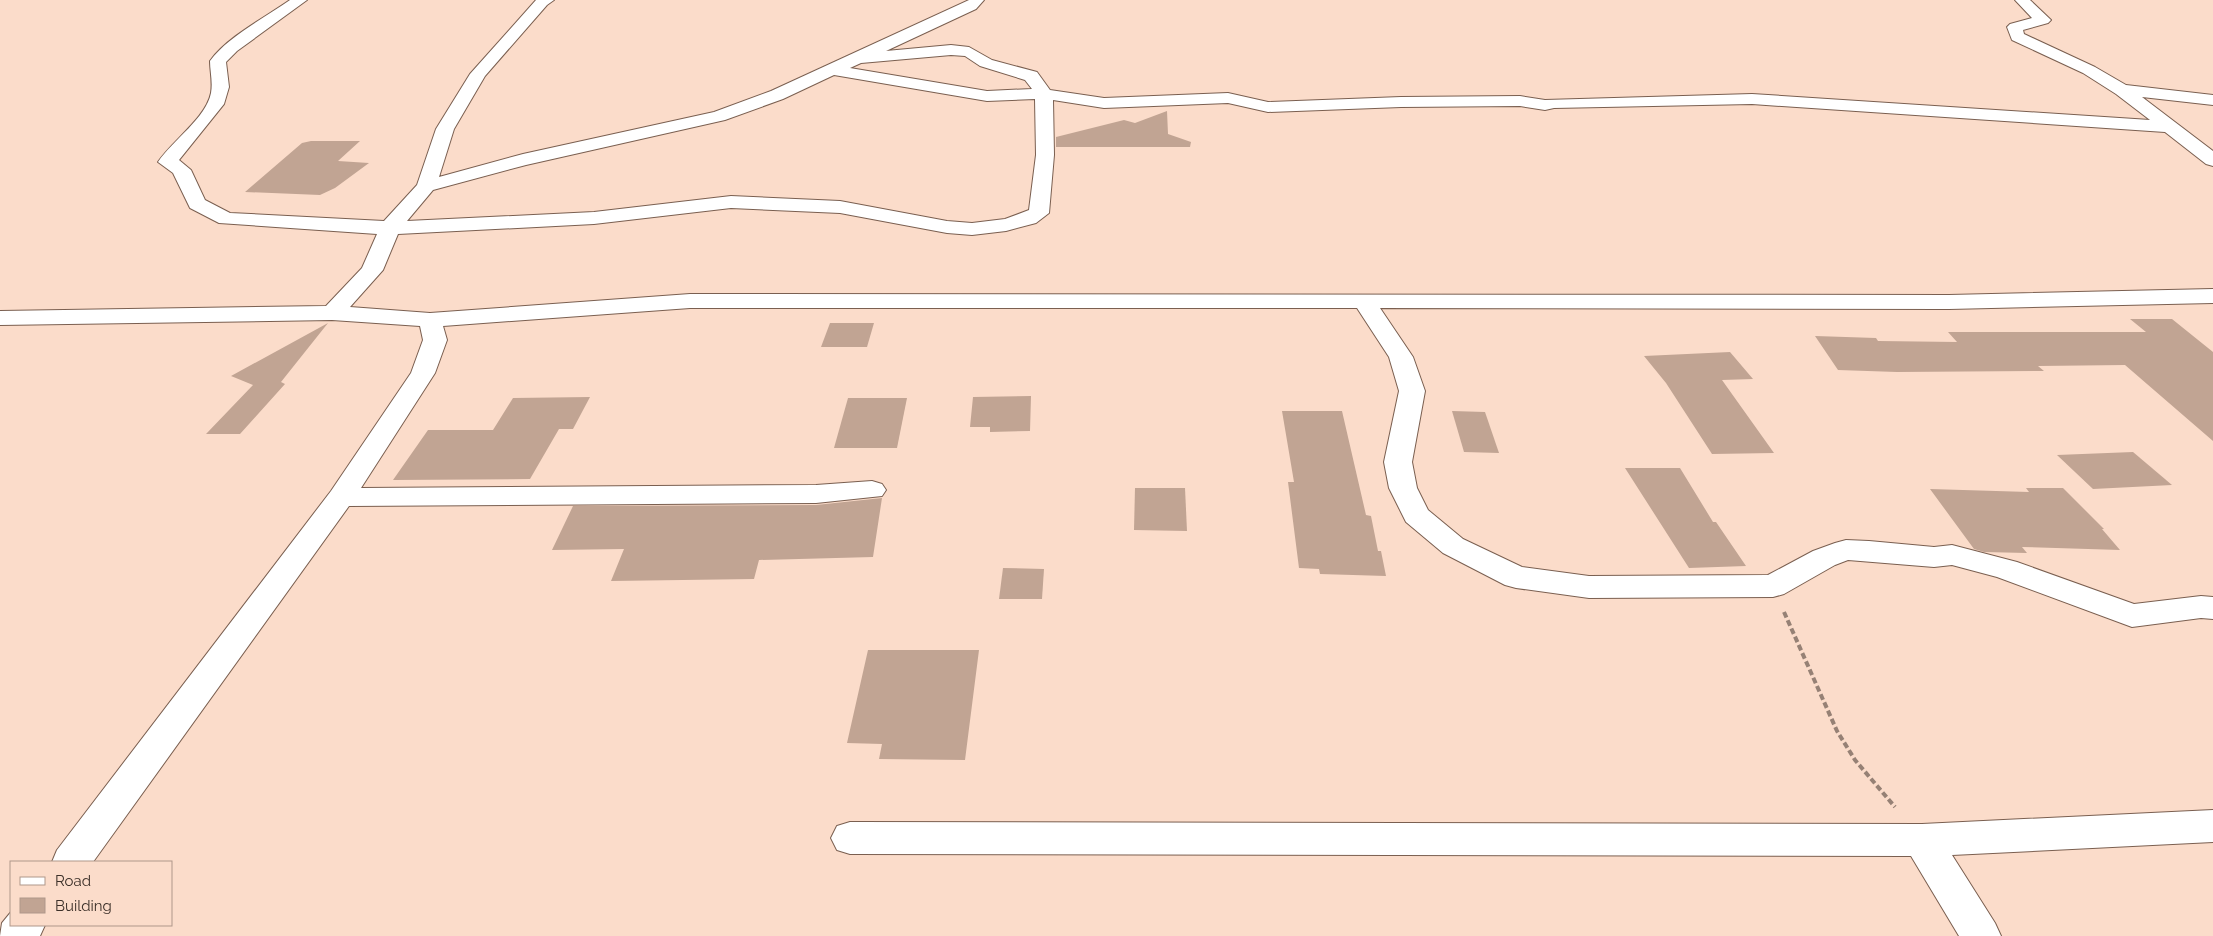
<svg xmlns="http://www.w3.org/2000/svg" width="2213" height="936" viewBox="0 0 2213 936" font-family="Raleway,sans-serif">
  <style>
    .building { fill: #c1a493 }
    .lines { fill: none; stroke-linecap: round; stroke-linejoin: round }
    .minor-casing { stroke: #7a5f50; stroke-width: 2 }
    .path { stroke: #968175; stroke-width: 4; stroke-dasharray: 6 3; stroke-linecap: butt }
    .minor { fill: #fff; fill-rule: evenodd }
  </style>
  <rect width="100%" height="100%" fill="#fbdcca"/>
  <g class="building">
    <path d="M1167 111 1168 134 1191 142 1190 147H1056V137L1124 120 1135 123Z"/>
    <path d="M311 141H360L338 161 369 163 335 188 320 195 245 192 302 143Z"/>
    <path d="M2130 319H2172L2213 352V441L2125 365 2038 366 2044 371 1897 372 1838 370 1815 336 1876 338 1878 341 1957 342 1948 332H2146Z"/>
    <path d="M328 323 281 382 285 384 240 434H206L253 385 231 376Z"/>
    <path d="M830 323H874L867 347H821Z"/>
    <path d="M1730 352 1753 379 1722 380 1774 453 1712 454 1666 383 1644 356Z"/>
    <path d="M1031 396 1030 431 990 432V427H970L973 397Z"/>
    <path d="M590 397 573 429H559L530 479 393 480 428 430H493L513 398Z"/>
    <path d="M848 398H907L897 448H834Z"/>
    <path d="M1282 411H1342L1366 515 1371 516 1378 551H1381L1386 576 1320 574 1319 569 1299 568 1288 482H1294Z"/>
    <path d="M1452 411 1485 412 1499 453 1464 452Z"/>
    <path d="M2133 452 2172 485 2093 489 2057 455Z"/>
    <path d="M1625 468H1680L1713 522H1716L1746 566 1689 568Z"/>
    <path d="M1135 488H1185L1187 531 1134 530Z"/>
    <path d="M2026 488H2063L2104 529H2102L2120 550 2022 547 2027 553 1984 552 1974 549 1930 489 2029 492Z"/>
    <path d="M882 498 873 557 759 560 754 579 611 581 624 549 552 550 573 506 816 505Z"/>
    <path d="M1003 568 1044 569 1042 599H999Z"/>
    <path d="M868 650H979L965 760 879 759 882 744 847 743Z"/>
  </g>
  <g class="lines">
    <g class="minor-casing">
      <g id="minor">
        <path d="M290 0H307L237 51 226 62 229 87 224 104 179 160 191 170 205 200 230 213 384 221 417 185 436 129 470 74 536 0H554L547 5 485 76 454 129 439 177 523 154 714 112 771 91 969 0H984L976 9 886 51 951 45 969 47 992 60 1037 72 1050 90 1104 98 1228 93 1268 102 1401 97 1520 96 1545 100 1752 94 2150 120 2116 94 2083 73 2012 40 2007 27 2010 24 2032 18 2015 0H2030L2051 20 2048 23 2023 30 2024 34 2095 67 2126 85 2213 95V105L2142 97 2213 151V166L2206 164 2165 132 1752 104 1554 108 1545 110 1520 106 1401 107 1268 112 1228 103 1104 108 1053 100 1054 155 1049 213 1036 223 1006 231 972 235 947 233 840 213 731 208 594 224 398 234 383 270 350 307 430 313 690 294 1949 295 2213 289V303L1949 309 1380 308 1413 357 1425 391 1412 462 1417 488 1428 510 1463 539 1522 567 1589 576 1768 575 1813 551 1835 543 1846 540 1869 541 1934 547 1952 545 2017 562 2134 604 2201 596 2213 597V619L2201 618 2132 627 1997 577 1952 565 1934 567 1848 560 1835 565 1784 594 1773 597 1589 598 1516 588 1505 585 1443 553 1406 522 1389 488 1384 462 1399 391 1389 357 1357 308H690L443 326 447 340 435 373 361 488 816 485 872 481 882 484 886 490 882 496 816 503 349 506 93 862H52L57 850 331 491 411 373 423 340 420 326 332 320 0 325V311L326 306 362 268 377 234 219 223 190 208 173 173 158 162C173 140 206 118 211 93 213 82 210 71 210 61 227 37 266 17 290 0ZM951 55 965 56 980 66 1025 80 1032 89 987 91 850 68 861 63ZM834 75 987 101 1035 99 1036 155 1029 210 1005 219 972 223 947 221 840 201 731 196 594 212 407 221 433 190 526 165 725 120 783 99Z"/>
        <path d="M2213 810V842L1952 855 1995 923 2001 936H1959L1911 856 850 854 837 850 831 838 837 826 850 822 1922 824Z"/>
        <path d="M11 912V925H45L40 936H0L2 923Z"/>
      </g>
    </g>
    <path class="path" d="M1784 612 1837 731 1855 760 1895 807"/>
    <use href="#minor" class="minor"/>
  </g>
  <rect x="10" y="861" width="162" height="65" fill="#fbdcca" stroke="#af978a"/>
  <rect x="20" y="877" width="25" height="8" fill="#ffffff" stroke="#af978a"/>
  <text x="55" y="886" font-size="15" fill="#3c3029">Road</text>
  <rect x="20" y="898" width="25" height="15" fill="#c1a493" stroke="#af978a"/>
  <text x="55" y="911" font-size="15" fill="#3c3029">Building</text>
</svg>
